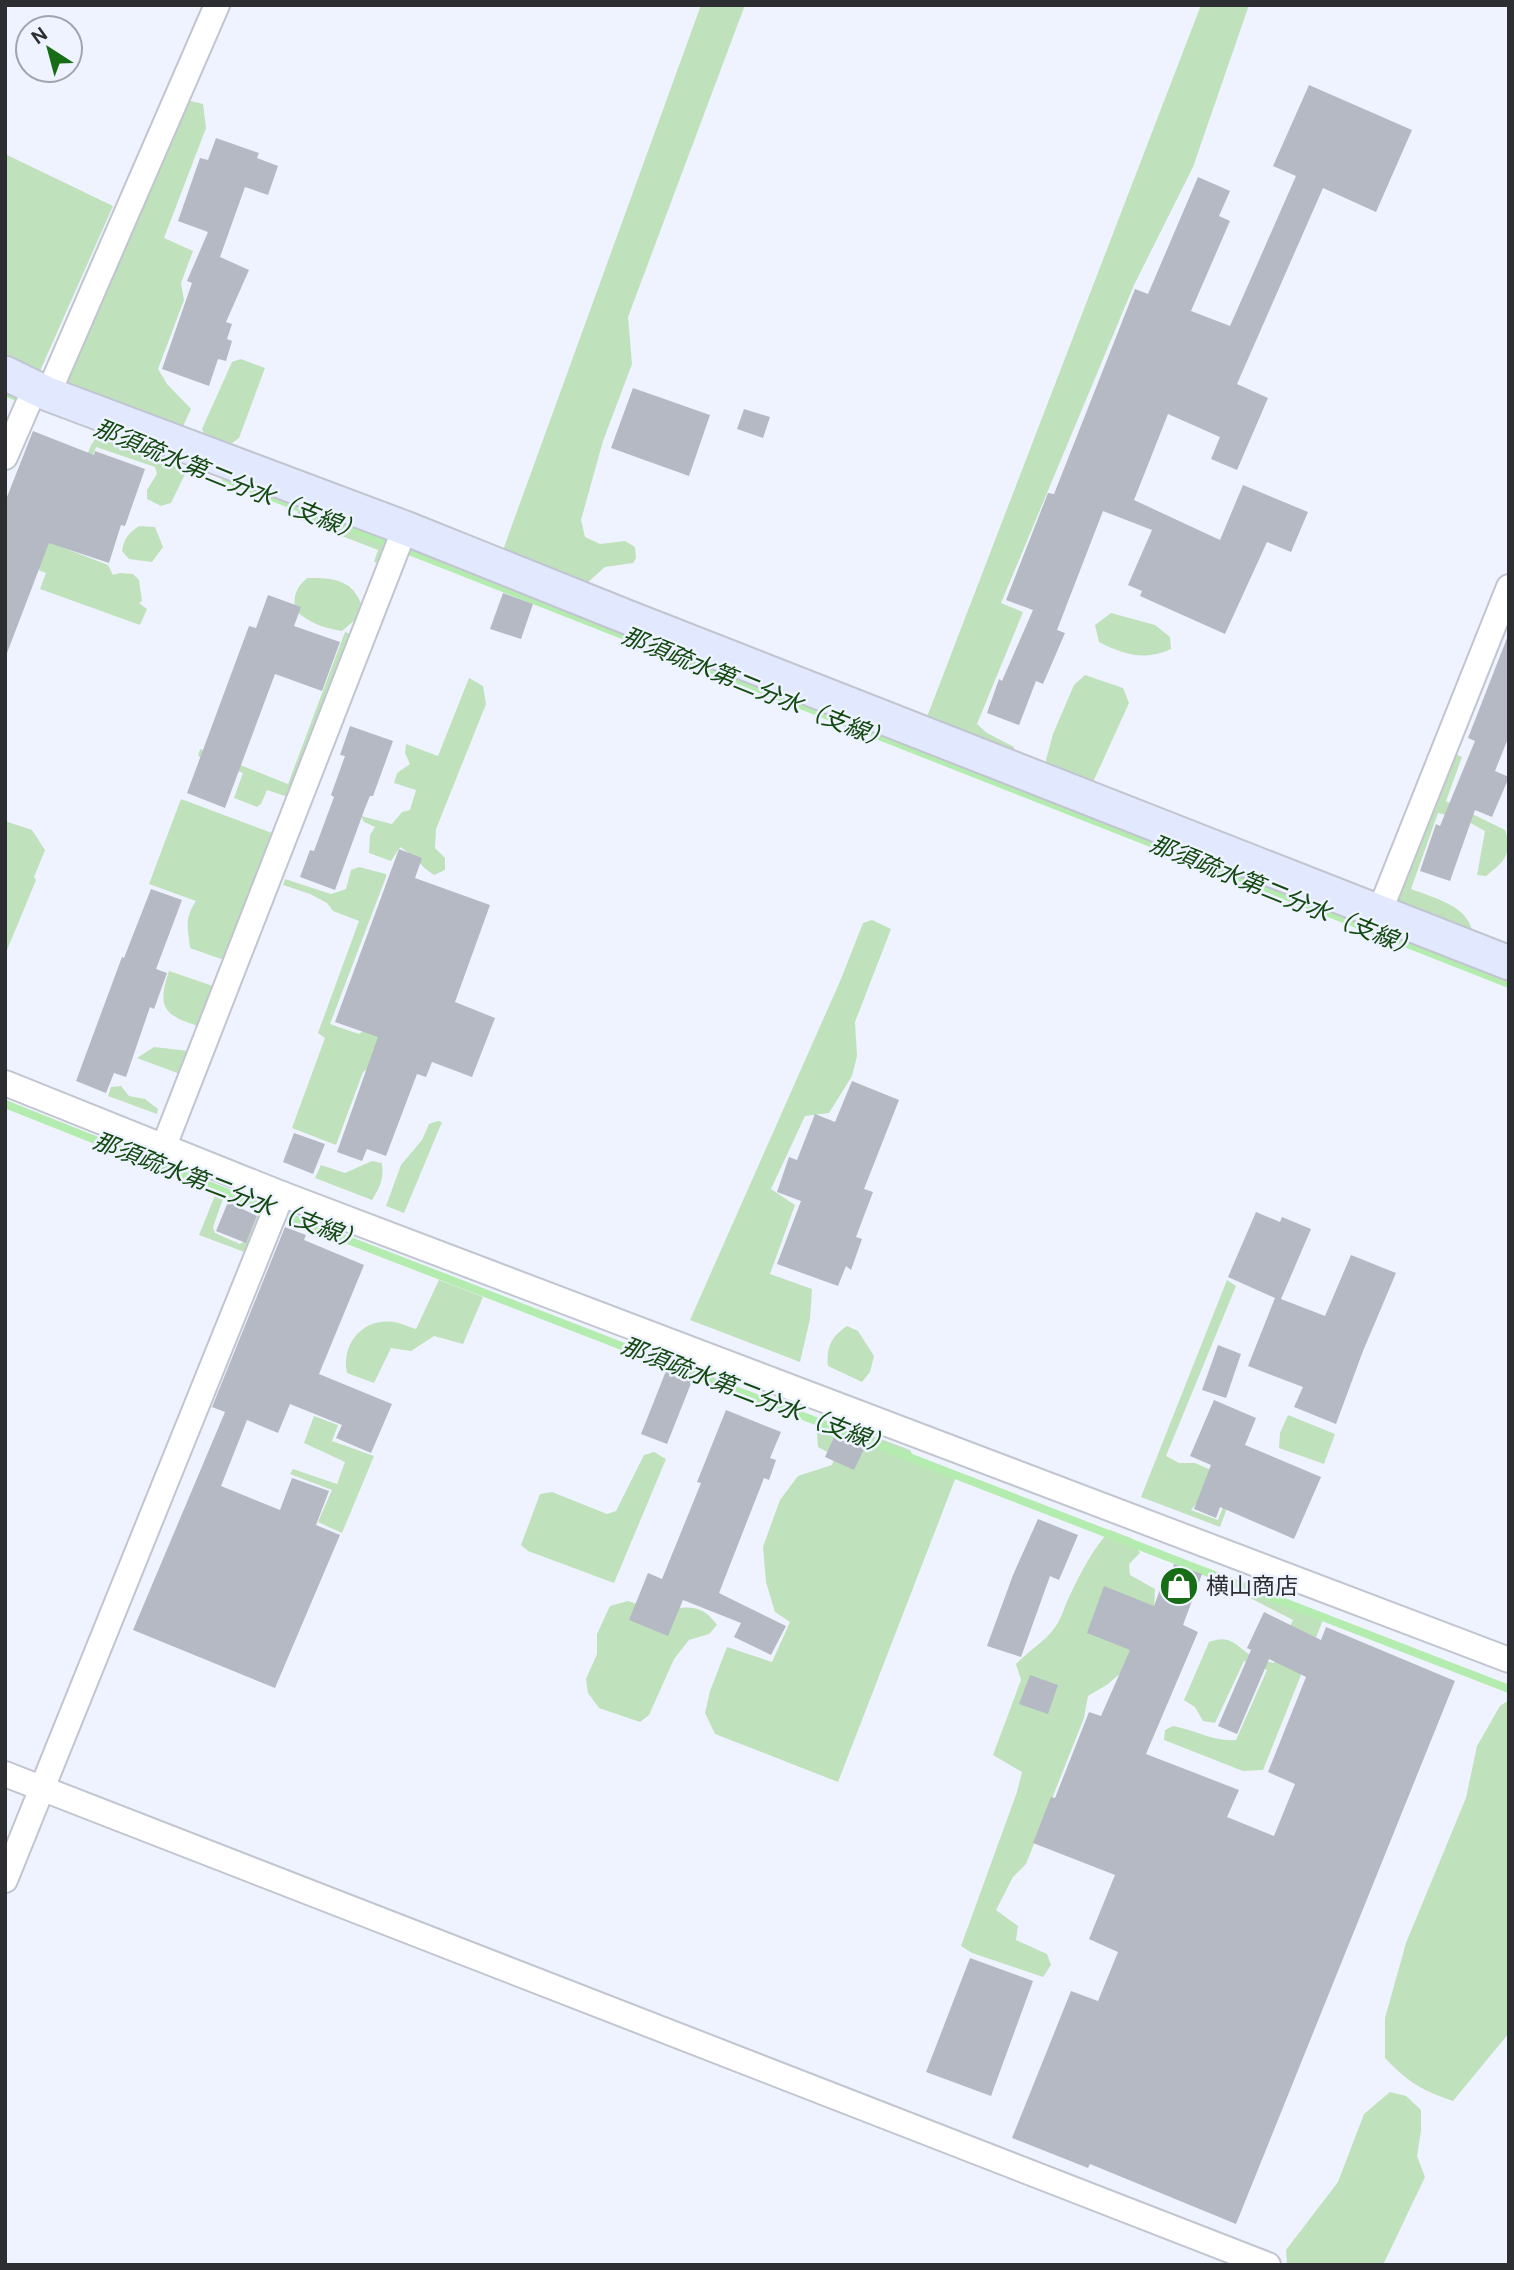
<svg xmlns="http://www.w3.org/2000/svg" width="1514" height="2270" viewBox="0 0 1514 2270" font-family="'DM Sans','Noto Sans JP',sans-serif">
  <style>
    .green { fill: #bfe2bc }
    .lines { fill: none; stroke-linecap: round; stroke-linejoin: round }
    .stream { stroke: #b4ecaf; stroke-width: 8 }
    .building { fill: #b5b9c4 }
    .street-casing { stroke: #c1c5d0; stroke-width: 28 }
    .secondary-casing { stroke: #c1c5d0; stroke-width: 37 }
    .street { stroke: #fff; stroke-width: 24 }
    .secondary { stroke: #e2e8fe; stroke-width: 33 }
    .labels { text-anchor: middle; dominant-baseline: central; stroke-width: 5; stroke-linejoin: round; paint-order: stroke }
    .poi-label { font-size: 23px; fill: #2c2e32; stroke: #eff3ff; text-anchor: start }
    .water-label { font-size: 24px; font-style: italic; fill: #124910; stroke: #eff3ff }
  </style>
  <rect width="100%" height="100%" fill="#eff3ff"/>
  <g class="green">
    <path d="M701 5H745L628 317 632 364 603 441 581 520 585 537 600 544 625 541 635 547 636 558 633 563 605 567 587 583 503 550Z"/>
    <path d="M1201 5H1249L1193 167 1134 285 1001 603 1023 612 977 724 987 733 1014 747 1015 754 925 722Z"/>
    <path d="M182 99 203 104 206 128 164 238 193 251 181 283 184 300 158 369 167 384 191 409 183 426 75 386 65 379Z"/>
    <path d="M5 154 113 206 40 371 5 354Z"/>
    <path d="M241 359 265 368 239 438 232 443 205 435 202 429 232 362Z"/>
    <path d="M98 435 188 468 171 503 161 506 147 499V490L157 474 155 467 96 447 59 546 108 565 113 575 120 573 133 574 139 580 142 601 139 603 147 609 140 625 40 589 46 573 5 557 6 550 51 532 78 478 91 445Z"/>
    <path d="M298 511 383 544 384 551 379 563 374 562 378 550 295 518Z"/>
    <path d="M139 526 155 527 163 547 152 562 129 559 122 551C124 538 129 533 139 526Z"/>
    <path d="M307 578C334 578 352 579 362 606L357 618 342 631C323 628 309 623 295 610 293 595 296 588 307 578Z"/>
    <path d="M1111 613 1155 625 1170 637 1171 649C1145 661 1124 655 1099 642L1095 625Z"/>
    <path d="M345 632 353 635 288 797 267 790 261 804 257 807 234 798 243 773 198 756 200 749 288 784Z"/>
    <path d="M1085 675 1123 688 1129 703 1094 780 1079 785 1050 772 1046 760 1053 734 1074 685Z"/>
    <path d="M469 678 483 686 486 704 436 829 435 848 445 858V870L434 875C421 867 414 855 400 847L391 861 369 853 370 835 375 827 364 822 361 816 392 824 402 812 410 810 416 790 394 783 397 773 410 764 405 753 406 744 438 756Z"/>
    <path d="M1452 752 1462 757 1446 801 1505 830C1513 854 1504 862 1486 876L1477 875 1485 831 1465 820 1438 813 1411 889C1434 898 1471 906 1473 936L1398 907 1397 897Z"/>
    <path d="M181 799 272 833 227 955 221 959 190 948C188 927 184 919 196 901L149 884Z"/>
    <path d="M5 821 32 830 45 850 34 877 36 880 5 955Z"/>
    <path d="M359 867 386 874V877L330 1024 359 1034 371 1025 390 1030 371 1067 363 1072 336 1145 292 1128 325 1038 318 1033 359 921 333 911 327 903 310 894 283 885 285 879 331 894 346 889 351 870Z"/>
    <path d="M872 920 891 929 855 1022 857 1056 852 1076 829 1113 805 1116 771 1189 795 1205 770 1274 812 1289 810 1319 800 1362 690 1320 841 979 863 923Z"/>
    <path d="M169 971 213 986 198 1026C163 1015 157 1007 169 971Z"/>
    <path d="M154 1047 189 1051 180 1074 137 1058Z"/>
    <path d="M121 1086 129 1096 145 1099 158 1109 157 1114 108 1096 111 1087Z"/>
    <path d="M438 1121 442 1122 404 1213 386 1206 401 1165 422 1140 429 1124Z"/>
    <path d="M372 1161 382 1163C384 1179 380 1187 372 1200L315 1178 321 1165 345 1173Z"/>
    <path d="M216 1193 224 1196 213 1227 215 1233 240 1244 247 1240 260 1210 266 1213 247 1253 199 1235Z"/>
    <path d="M439 1280 483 1297 463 1344 434 1336 411 1351 391 1348 374 1383 347 1373C341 1343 363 1318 394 1322 401 1323 409 1327 416 1329Z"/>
    <path d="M1227 1280 1236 1286 1166 1456 1179 1463H1195L1227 1477 1204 1495 1191 1510 1218 1520 1234 1478 1238 1479 1220 1527 1141 1497Z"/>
    <path d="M847 1326 858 1331 874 1356 870 1372 862 1382 828 1366C826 1347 831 1337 847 1326Z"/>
    <path d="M1288 1415 1335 1434 1324 1464 1279 1448 1280 1433Z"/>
    <path d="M314 1416 338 1425 332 1441 374 1456 342 1533 318 1522 332 1490 290 1474 293 1469 337 1484 345 1462 304 1443Z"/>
    <path d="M830 1420 910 1450 917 1462 956 1477 838 1782 715 1734 705 1713 710 1691 727 1647 772 1662 790 1622 775 1612 766 1582 763 1547 780 1500 798 1476 832 1465 835 1456 818 1447 817 1434Z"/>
    <path d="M654 1452 666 1459 614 1583 528 1551 521 1545 540 1494 552 1492 607 1514 616 1511 644 1455Z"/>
    <path d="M1110 1530 1133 1539 1140 1553 1129 1564 1130 1575 1155 1589 1154 1611 1129 1666 1108 1684 1088 1696 1084 1718 1026 1864 1013 1877 996 1910 1018 1926 1016 1940 1047 1954 1051 1965 1043 1977 972 1953 961 1946 1017 1792 1022 1772 993 1755 1021 1680 1016 1664C1029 1650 1045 1642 1056 1626 1062 1617 1065 1605 1070 1595 1081 1572 1093 1549 1110 1530Z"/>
    <path d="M1244 1589 1323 1620 1263 1770 1243 1771 1164 1740 1165 1730 1173 1726C1195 1730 1214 1742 1236 1740L1267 1670 1244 1661 1215 1723 1203 1721 1195 1707 1184 1700 1209 1642C1228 1635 1233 1642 1246 1652 1253 1658 1266 1661 1274 1663L1293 1620 1244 1595Z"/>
    <path d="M628 1601C637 1604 647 1608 656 1608 683 1611 698 1598 717 1625L709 1634 689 1640 674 1659 649 1715 640 1722 599 1708 588 1693 586 1679 597 1654V1634L610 1606Z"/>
    <path d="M1509 1700V2033L1453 2101C1421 2090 1408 2082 1385 2058V2018L1406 1943 1466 1798 1477 1746 1500 1706Z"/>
    <path d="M1390 2092 1406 2096 1421 2110V2130L1417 2156 1425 2177 1383 2265 1287 2264 1286 2250 1338 2182 1364 2114Z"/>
  </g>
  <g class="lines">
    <g class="stream">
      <path d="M5 392 22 399"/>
      <path d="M226 479 1509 984"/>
      <path d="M5 1104 296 1220 1509 1689"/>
    </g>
  </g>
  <g class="building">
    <path d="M1309 85 1412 130 1376 212 1323 188 1237 384 1268 398 1237 470 1211 459 1220 437 1168 414 1134 500 1220 540 1243 485 1308 512 1291 552 1267 542 1225 634 1140 596 1142 591 1128 585 1152 530 1103 511 1057 630 1065 633 1043 684 1036 681 1019 725 987 713 999 679 1002 681 1033 610 1006 600 1048 493 1054 494 1135 289 1148 294 1198 177 1230 191 1219 216 1230 221 1191 311 1230 326 1296 176 1273 166Z"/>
    <path d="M216 138 259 153 257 158 278 166 268 195 245 187 220 257 249 270 226 322 232 324 227 339 232 341 226 361 218 359 209 386 162 369 192 283 187 281 208 232 178 221 200 158 208 160Z"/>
    <path d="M633 388 710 415 689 476 611 448Z"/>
    <path d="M744 409 770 417 763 438 737 429Z"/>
    <path d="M33 431 94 455 95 451 145 469 125 526 121 525 109 563 49 543 7 653 5 502Z"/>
    <path d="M503 593 533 604 521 639 490 629Z"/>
    <path d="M268 595 301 607 294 626 340 642 322 691 275 674 225 808 187 793 249 626 256 628Z"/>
    <path d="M1507 638H1509V736L1495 771 1509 777 1492 817 1475 810 1450 881 1420 871 1436 824 1440 826 1475 741 1468 738Z"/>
    <path d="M350 726 393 741 373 796H370L365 808 335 890 300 877 310 850 314 851 334 797 331 795 345 756 340 755Z"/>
    <path d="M399 849 422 858 415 878 490 905 455 1002 495 1018 472 1077 432 1062 426 1077 417 1074 386 1156 367 1149 362 1161 337 1152 378 1037 335 1022Z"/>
    <path d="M151 889 182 900 156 969 167 973 154 1009 150 1007 126 1077 114 1073 106 1093 76 1081 122 957 124 958Z"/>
    <path d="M852 1081 899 1100 864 1189 873 1192 856 1237 862 1239 851 1270 846 1266 838 1286 777 1264 801 1201 777 1192 789 1157 797 1160 815 1114 835 1122Z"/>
    <path d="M294 1133 325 1144 313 1174 283 1162Z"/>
    <path d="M228 1202 257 1216 246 1243 216 1231Z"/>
    <path d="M1256 1212 1280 1222 1282 1217 1311 1229 1281 1299 1325 1316 1351 1255 1396 1273 1363 1351 1336 1424 1294 1407 1303 1387 1248 1366 1275 1298 1228 1277Z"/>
    <path d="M285 1227 306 1235 304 1240 364 1265 319 1374 392 1404 371 1453 336 1438 342 1425 290 1404 278 1433 247 1420 221 1486 280 1510 292 1478 329 1491 316 1525 340 1535 275 1688 133 1630 225 1412 212 1407Z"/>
    <path d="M1218 1345 1241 1354 1226 1398 1202 1390Z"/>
    <path d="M668 1366 694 1376 667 1444 641 1434Z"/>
    <path d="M1214 1400 1256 1418 1245 1445 1321 1477 1294 1539 1220 1507 1216 1518 1194 1509 1211 1465 1190 1456Z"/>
    <path d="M726 1410 781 1432 770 1458 776 1460 769 1480 764 1478 719 1593 786 1626 771 1655 734 1637 741 1623 683 1600 668 1636 629 1620 648 1573 662 1579 701 1483 697 1482Z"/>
    <path d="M836 1433 865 1447 854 1470 825 1457Z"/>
    <path d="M1038 1519 1078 1535 1059 1580 1050 1576 1021 1657 987 1646 1013 1575Z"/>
    <path d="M1174 1564 1202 1574 1183 1625 1198 1632 1146 1754 1239 1790 1227 1817 1274 1836 1295 1784 1268 1772 1306 1677 1269 1659 1237 1734 1218 1726 1251 1650 1247 1648 1264 1612 1321 1640 1326 1627 1455 1681 1236 2224 1090 2164 1088 2168 1012 2138 1071 1991 1098 2001 1118 1952 1089 1939 1115 1875 1033 1843 1051 1797 1055 1798 1089 1712 1101 1716 1130 1650 1087 1633 1104 1586 1154 1606 1161 1587 1166 1588Z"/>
    <path d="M1030 1675 1058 1685 1048 1714 1019 1704Z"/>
    <path d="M970 1958 1033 1981 991 2096 926 2072Z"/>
  </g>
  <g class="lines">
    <g class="street-casing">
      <g id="street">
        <path d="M48 394 217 5"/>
        <path d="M5 457 35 388"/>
        <path d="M1379 913 1509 587"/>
        <path d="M5 1083 282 1194 1509 1660"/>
        <path d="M164 1146 405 528"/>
        <path d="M5 1774 1268 2265"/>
        <path d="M5 1880 282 1194"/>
      </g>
    </g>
    <g class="secondary-casing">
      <path id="secondary" d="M5 373 48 394 405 528 627 617 1509 963"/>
    </g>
    <use href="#street" class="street"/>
    <use href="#secondary" class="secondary"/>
  </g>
  <defs>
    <g id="shop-disc" transform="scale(2.0125)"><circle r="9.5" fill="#176d15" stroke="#eff3ff"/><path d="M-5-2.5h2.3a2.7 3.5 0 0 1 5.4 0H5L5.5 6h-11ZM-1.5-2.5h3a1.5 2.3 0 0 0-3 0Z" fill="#fff"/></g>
  </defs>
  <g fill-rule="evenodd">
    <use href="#shop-disc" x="1179" y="1586"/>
  </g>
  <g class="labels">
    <g class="poi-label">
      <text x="1206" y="1586">横山商店</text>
    </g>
    <g class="water-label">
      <text transform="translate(229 480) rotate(22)">那須疏水第二分水（支線）</text>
      <text transform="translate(757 688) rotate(22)">那須疏水第二分水（支線）</text>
      <text transform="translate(1285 896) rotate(22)">那須疏水第二分水（支線）</text>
      <text transform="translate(229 1191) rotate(21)">那須疏水第二分水（支線）</text>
      <text transform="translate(757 1396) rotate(21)">那須疏水第二分水（支線）</text>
    </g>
  </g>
  <rect width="1514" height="2270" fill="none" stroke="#2c2e32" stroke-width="14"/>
  <g transform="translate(49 49) rotate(324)"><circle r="33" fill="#eff3ff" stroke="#a1a4ad" stroke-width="2"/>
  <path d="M0-5L12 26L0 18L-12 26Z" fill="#176d15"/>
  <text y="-10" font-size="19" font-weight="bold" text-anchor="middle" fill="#2c2e32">N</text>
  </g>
</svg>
